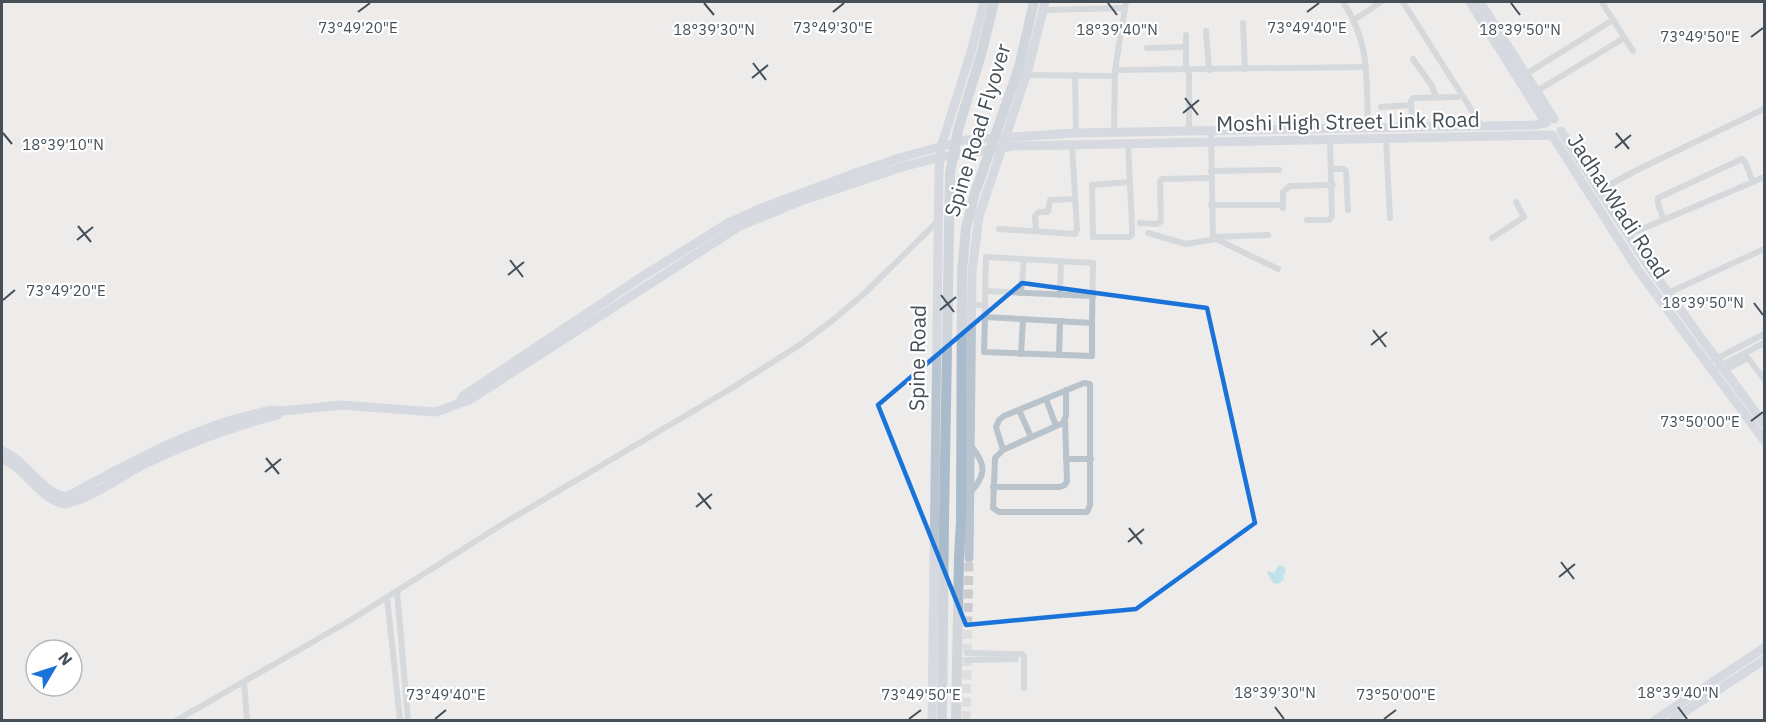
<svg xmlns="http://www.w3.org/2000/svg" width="1766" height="722" viewBox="0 0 1766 722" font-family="'IBM Plex Sans',sans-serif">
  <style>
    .water { fill: #85d8ea }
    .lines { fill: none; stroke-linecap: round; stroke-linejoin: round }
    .secondary-tunnel { stroke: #ccccce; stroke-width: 9; stroke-dasharray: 9 4.5; stroke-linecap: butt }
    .street { stroke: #b9c3cb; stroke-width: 6 }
    .secondary { stroke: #b8c4d0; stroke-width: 9 }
    .primary { stroke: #aabccb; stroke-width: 10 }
    .primary-bridge { stroke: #aabccb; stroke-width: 10 }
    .marked { fill: none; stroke: #1a73d9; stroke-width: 4.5; stroke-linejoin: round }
    .ticks { fill: none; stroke: #444f58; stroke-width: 2 }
    .labels { text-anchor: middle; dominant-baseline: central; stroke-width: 4.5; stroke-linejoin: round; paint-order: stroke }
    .street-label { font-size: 21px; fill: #444f58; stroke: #fff }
    .ticks-label { font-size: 15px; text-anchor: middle; fill: #444f58; stroke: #fff; stroke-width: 4.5; stroke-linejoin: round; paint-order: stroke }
  </style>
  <rect width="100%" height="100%" fill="#eeebeb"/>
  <path class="water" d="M1279 565 1284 567 1286 570 1283 576 1284 579 1278 584 1273 583 1267 573 1269 571 1274 573Z"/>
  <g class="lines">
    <path class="secondary-tunnel" d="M966 720 969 558"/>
    <g class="street">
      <path d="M1343 2C1371 44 1366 79 1368 128"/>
      <path d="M1403 2 1481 125"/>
      <path d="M1603 4 1633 51"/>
      <path d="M1043 10 1125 8"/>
      <path d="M1354 20 1381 2"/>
      <path d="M1243 23 1245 69"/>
      <path d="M1206 31 1209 70"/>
      <path d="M1186 35V70"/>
      <path d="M1147 48 1186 47"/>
      <path d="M1413 59 1432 86 1436 97"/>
      <path d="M1115 70 1366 67"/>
      <path d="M1189 70V131"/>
      <path d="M1526 74 1613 20"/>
      <path d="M1026 75 1115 76"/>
      <path d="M1075 75 1076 133"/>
      <path d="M1537 91 1624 38"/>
      <path d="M1381 107 1411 105"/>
      <path d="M1412 127 1411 101 1413 98 1458 97"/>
      <path d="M1211 131 1213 239"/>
      <path d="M1114 132 1115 70 1126 2"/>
      <path d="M1386 139 1390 218"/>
      <path d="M1128 143 1132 226V235L1129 237H1093L1092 185 1130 182"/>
      <path d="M1332 169H1344L1346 171 1348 210"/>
      <path d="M1211 171 1279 170"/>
      <path d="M1753 182 1764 177"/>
      <path d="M1600 190 1637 170 1764 109"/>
      <path d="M1211 205H1279"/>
      <path d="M1283 208V192L1290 186 1333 185"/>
      <path d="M1307 220H1329L1332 216 1330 140"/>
      <path d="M1140 223 1157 224 1161 221 1160 182 1162 179 1211 178"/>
      <path d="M999 229 1075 234 1077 230 1072 144"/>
      <path d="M1036 231 1035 216 1039 212H1048L1050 200 1074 199"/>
      <path d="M1148 233 1186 244 1216 239 1278 269"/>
      <path d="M1628 235 1753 182 1745 162 1742 159 1658 198V204L1663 218"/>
      <path d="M1213 237 1268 235"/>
      <path d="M1492 238 1524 217 1516 202"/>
      <path d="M1021 293 1024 259"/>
      <path d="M1668 293 1764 249"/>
      <path d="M1060 295 1061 261"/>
      <path d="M972 305H985V317L1092 323 1093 263 986 257 985 291"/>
      <path d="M985 305V291L1093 296"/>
      <path d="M985 317 984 352 1092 356V323"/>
      <path d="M1021 354 1023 319"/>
      <path d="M1059 355 1060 321"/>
      <path d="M1714 360 1764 334"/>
      <path d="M1719 367 1764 343"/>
      <path d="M1725 370 1748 358 1764 379"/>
      <path d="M1046 399 1056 426"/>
      <path d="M1019 410 1031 437"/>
      <path d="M1003 450 996 427 999 420 1004 416 1084 383 1090 384V505L1087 512H999L993 508 995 458 1003 450 1063 423 1066 416V390"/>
      <path d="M1066 459H1091"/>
      <path d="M993 487H1060L1065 485 1067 481 1065 420"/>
      <path d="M970 493C986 475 987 465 971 446"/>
      <path d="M397 591 408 720"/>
      <path d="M387 597 400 720"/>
      <path d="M967 653 1022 654 1024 656V688"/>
      <path d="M967 660 1016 659"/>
      <path d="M244 682 247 720"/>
      <path d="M177 720 349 621 506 522 732 388 801 344 833 320 866 292 938 221"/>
    </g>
    <g class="secondary">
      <path d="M1480 2 1554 119"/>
      <path d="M1561 131 1647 264 1764 424"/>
      <path d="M460 402 463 396 643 276 728 223 759 209 853 174 899 158 965 140 1076 133 1535 125 1546 123 1470 2"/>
      <path d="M2 451C25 458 46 499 68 496 127 465 188 429 255 414 263 412 273 408 282 411L341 405 435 412C446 410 456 403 468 401L740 226 801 201 902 167 941 157 1014 146 1552 135 1638 270 1764 440"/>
      <path d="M2 459C26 468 38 498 64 504 91 499 122 475 147 463 190 442 232 427 278 415"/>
      <path d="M969 558 972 272 979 216 1028 70 1045 2"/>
      <path d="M932 720 939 172 941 147 971 52 984 2"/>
      <path d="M1655 720 1764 648"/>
      <path d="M1672 720 1764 660"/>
    </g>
    <g class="primary">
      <path d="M942 720 944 521"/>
      <path d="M956 720 959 558 961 521"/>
    </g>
    <g class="primary-bridge">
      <path d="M944 521 950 173 958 130 981 55 994 2"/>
      <path d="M961 521 962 272 966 228 974 196 1019 67 1034 2"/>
    </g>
  </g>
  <path d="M0 0H1766V722H0ZM1022 283 1207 308 1255 523 1136 609 966 625 878 405Z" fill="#eeebeb" fill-opacity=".55" fill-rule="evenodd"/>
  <path class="marked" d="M1022 283 1207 308 1255 523 1136 609 966 625 878 405Z"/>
  <path class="ticks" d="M704 3 714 15M1108 3 1117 15M1511 3 1520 15M358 12 370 3M833 12 844 3M1307 12 1319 3M1751 37 1763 28M753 63 766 80M752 78 768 65M1185 98 1198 115M1183 113 1199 100M3 133 12 144M1616 133 1629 149M1615 148 1631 135M78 226 91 242M77 240 93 227M510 260 523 277M508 275 524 262M941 295 954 312M3 300 15 290M1754 303 1763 315M940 310 956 297M1373 330 1386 347M1371 345 1387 332M1751 421 1763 412M266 458 279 474M265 472 281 459M698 493 711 509M696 507 712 494M1129 528 1142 544M1128 542 1144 529M1561 562 1574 579M1559 577 1575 564M1275 707 1284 719M1678 707 1687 719M435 719 446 710M909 719 921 710M1384 719 1396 710"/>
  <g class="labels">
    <g class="street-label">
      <text transform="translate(1348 121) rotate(-1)">Moshi High Street Link Road</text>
      <text transform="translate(977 130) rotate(-73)">Spine Road Flyover</text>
      <text transform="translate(1619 206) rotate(57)">JadhavWadi Road</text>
      <text transform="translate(917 358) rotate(-89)">Spine Road</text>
    </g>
  </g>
  <g class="ticks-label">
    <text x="358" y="33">73°49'20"E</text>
    <text x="833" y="33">73°49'30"E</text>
    <text x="1307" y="33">73°49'40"E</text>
    <text x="714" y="35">18°39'30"N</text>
    <text x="1117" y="35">18°39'40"N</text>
    <text x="1520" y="35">18°39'50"N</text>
    <text x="1700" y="42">73°49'50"E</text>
    <text x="63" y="150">18°39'10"N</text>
    <text x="66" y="296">73°49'20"E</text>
    <text x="1703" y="308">18°39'50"N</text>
    <text x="1700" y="427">73°50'00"E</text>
    <text x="1275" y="698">18°39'30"N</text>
    <text x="1678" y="698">18°39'40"N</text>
    <text x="446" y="700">73°49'40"E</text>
    <text x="921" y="700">73°49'50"E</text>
    <text x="1396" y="700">73°50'00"E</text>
  </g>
  <rect width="1766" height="722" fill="none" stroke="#444f58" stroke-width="6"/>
  <g transform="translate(54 668) rotate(51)"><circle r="28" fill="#ffffff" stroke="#b4b9bc" stroke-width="1.5"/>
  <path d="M0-4.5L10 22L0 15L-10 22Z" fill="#1a73d9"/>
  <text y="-9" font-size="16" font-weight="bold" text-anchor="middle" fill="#444f58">N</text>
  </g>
</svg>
